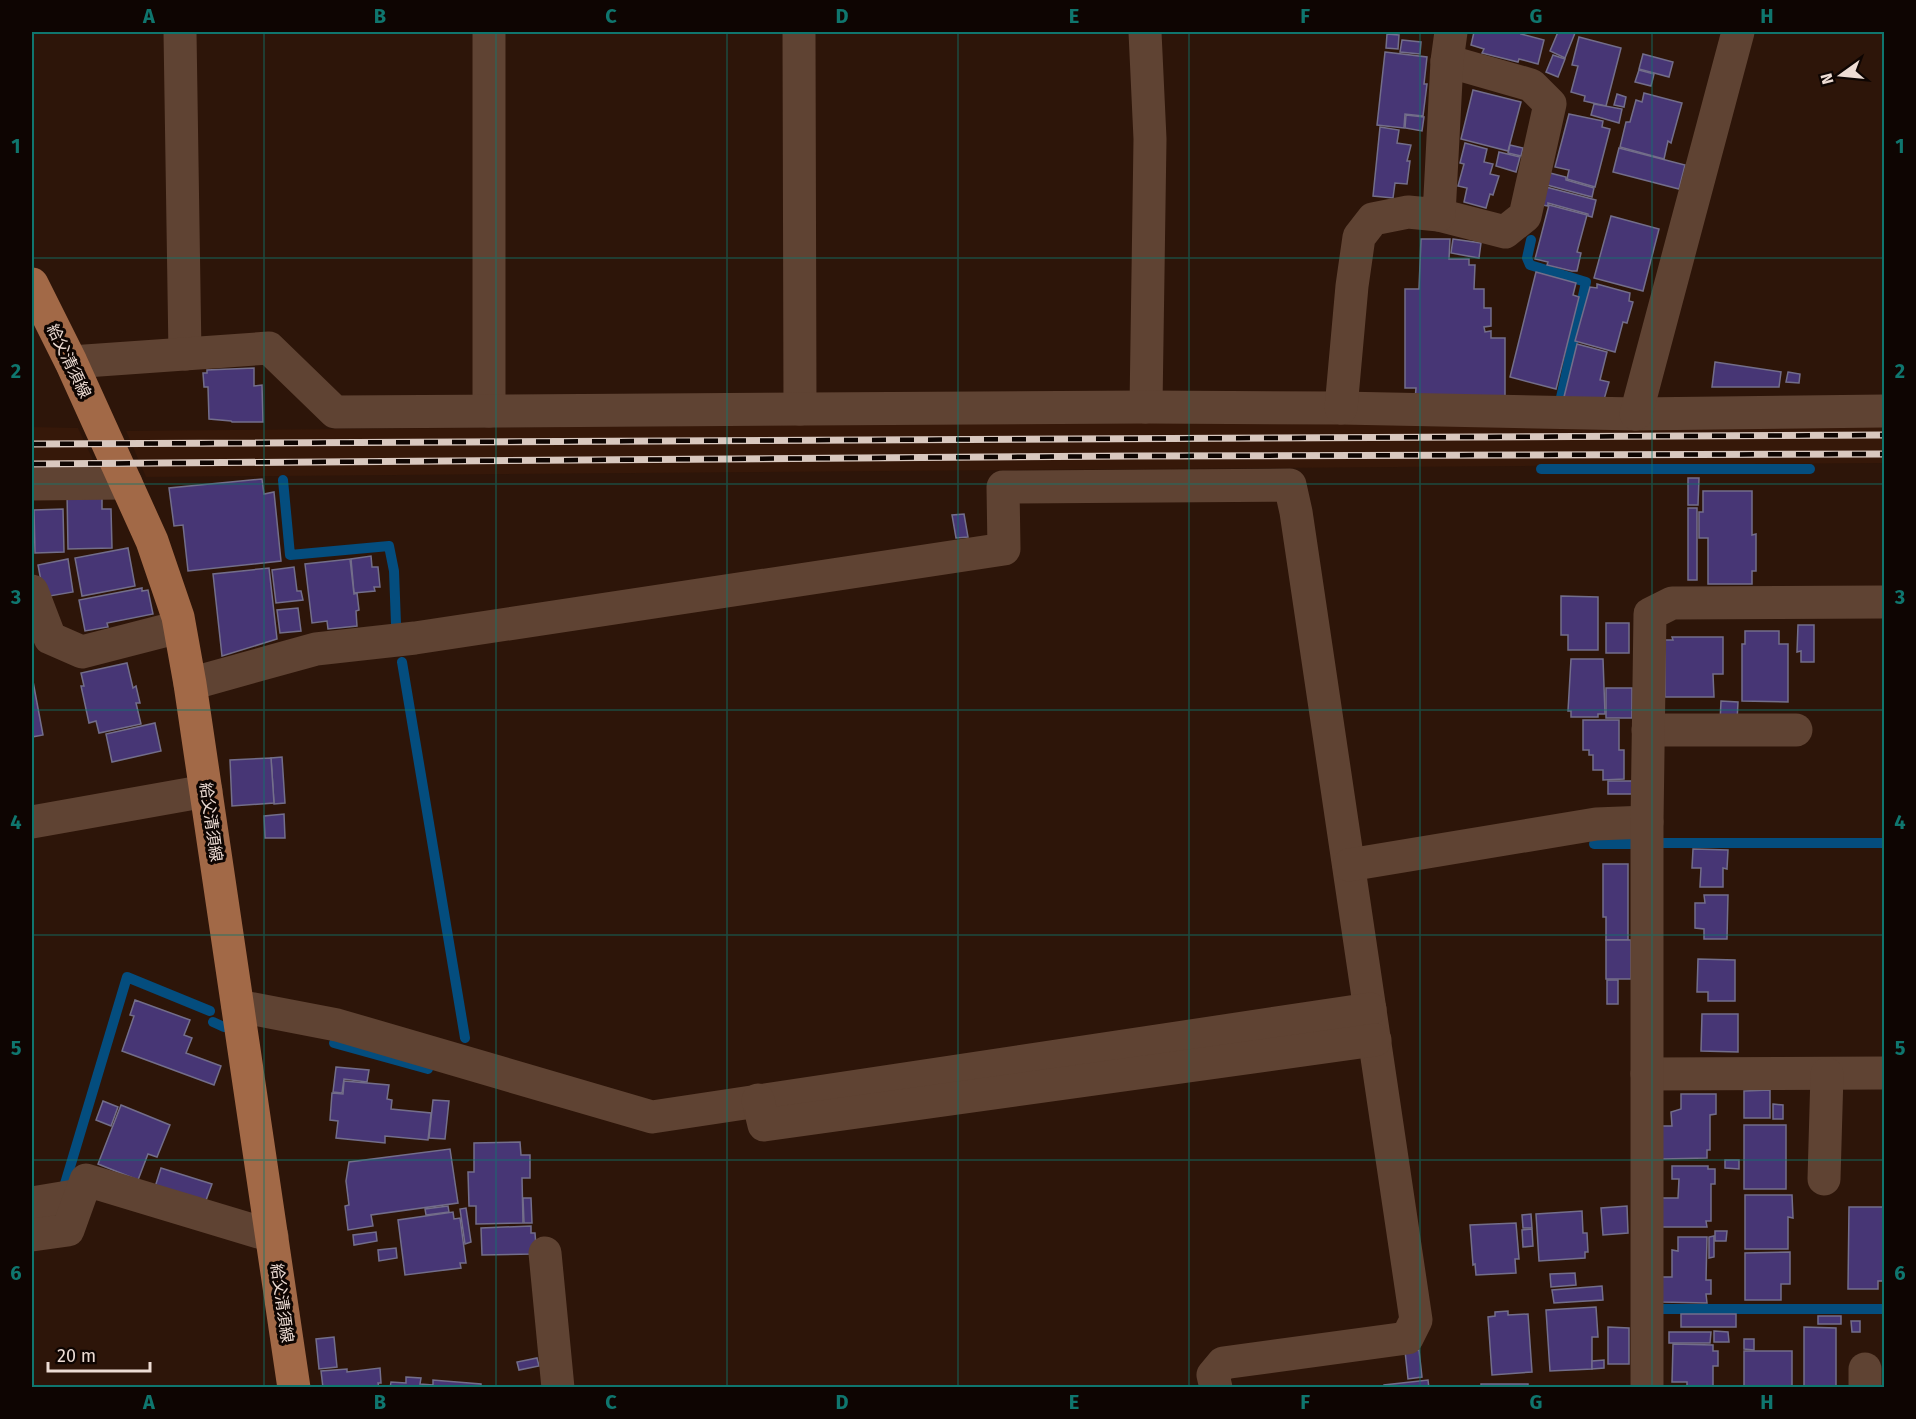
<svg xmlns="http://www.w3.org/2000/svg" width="1916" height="1419" viewBox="0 0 1916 1419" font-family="'Fira Sans','Noto Sans JP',sans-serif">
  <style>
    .built { fill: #361809 }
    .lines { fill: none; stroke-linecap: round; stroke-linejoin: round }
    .stream { stroke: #044d7e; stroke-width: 10 }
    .building { fill: #473675; stroke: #736e8a; stroke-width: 1.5 }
    .minor { stroke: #5f4333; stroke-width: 33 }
    .major { stroke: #a26947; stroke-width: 33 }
    .rail-casing { stroke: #d9c8bf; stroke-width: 7 }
    .rail { stroke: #0e0502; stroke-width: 4.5; stroke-dasharray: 14; stroke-linecap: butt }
    .grid { fill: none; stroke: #0f766e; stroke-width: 1.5; stroke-opacity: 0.55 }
    .labels { text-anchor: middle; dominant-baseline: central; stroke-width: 6; stroke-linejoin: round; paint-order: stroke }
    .street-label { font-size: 16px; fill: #eddcd4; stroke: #0e0502 }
    .neatline { fill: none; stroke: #0f766e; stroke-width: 2 }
    .grid-label { font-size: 20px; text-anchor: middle; font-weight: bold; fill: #0f766e }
  </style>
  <rect width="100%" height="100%" fill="#2d1509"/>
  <g class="built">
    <path d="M1884 419V463L146 477 126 431 781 425Z"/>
    <path d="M32 427 78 428 101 477 32 478Z"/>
  </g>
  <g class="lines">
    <g class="stream">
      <path d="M1531 240 1527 258 1530 265 1586 282 1560 402"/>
      <path d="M1541 469H1810"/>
      <path d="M283 480 290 555 389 546 394 571 396 624"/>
      <path d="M402 662 465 1038"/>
      <path d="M1662 843H1884"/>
      <path d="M1594 844H1633"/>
      <path d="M213 1022 224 1027"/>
      <path d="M334 1043 428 1069"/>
      <path d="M64 1187 127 977 210 1011"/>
      <path d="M1661 1309H1884"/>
    </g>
  </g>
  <g class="building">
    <path d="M1474 32H1522L1521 34 1544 40 1538 64 1519 59 1518 62 1482 53 1484 49 1471 45Z"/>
    <path d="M1558 32 1575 33 1565 58 1550 51Z"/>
    <path d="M1387 34 1399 35 1398 49 1386 48Z"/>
    <path d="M1579 37 1621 48 1606 106 1584 101 1585 96 1571 92 1578 66 1572 65Z"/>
    <path d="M1402 40 1421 42 1420 54 1400 52Z"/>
    <path d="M1385 52 1427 57 1424 84H1427L1423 116 1405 114 1404 128 1377 125Z"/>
    <path d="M1643 54 1673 62 1669 77 1639 69Z"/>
    <path d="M1553 55 1565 59 1558 77 1546 72Z"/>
    <path d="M1639 70 1654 74 1651 86 1635 82Z"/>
    <path d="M1473 90 1521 102 1508 151 1461 139Z"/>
    <path d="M1644 93 1682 103 1671 143 1668 141 1664 159 1620 147 1626 122H1630L1636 100 1642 102Z"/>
    <path d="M1617 94 1626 97 1624 107 1614 105Z"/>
    <path d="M1594 104 1622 109 1619 123 1591 115Z"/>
    <path d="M1569 114 1603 121 1602 127 1610 129 1595 187 1567 179 1569 170 1555 167Z"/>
    <path d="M1406 115 1424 117 1422 131 1405 128Z"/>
    <path d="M1380 127 1399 130 1397 143 1411 145 1407 161H1410L1407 184 1395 183 1393 198 1373 196Z"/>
    <path d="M1465 143 1487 149 1484 162 1493 164 1490 174 1499 176 1493 195 1490 194 1486 208 1464 202 1467 188 1458 186 1464 164 1460 163Z"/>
    <path d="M1510 145 1523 148 1521 156 1508 153Z"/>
    <path d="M1619 148 1685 165 1679 189 1613 172Z"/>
    <path d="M1499 152 1520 157 1516 172 1496 166Z"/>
    <path d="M1550 173 1566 177V180L1594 188 1592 197 1547 185Z"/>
    <path d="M1546 187 1596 200 1592 217 1588 216V214L1548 203V206L1542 205Z"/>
    <path d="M1549 205 1587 215 1577 252 1581 253 1577 271H1572L1547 265 1548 262 1535 259Z"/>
    <path d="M1611 216 1659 229 1643 291 1594 278Z"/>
    <path d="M1421 239H1450L1449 259H1469V265H1475L1474 289H1484V308H1491V326L1484 327 1485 332 1491 331V338H1505V400H1415L1416 388H1405V289H1419Z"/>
    <path d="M1453 239 1481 243 1479 258 1451 253Z"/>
    <path d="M1536 272 1576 283 1573 295 1579 297 1556 389 1510 377Z"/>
    <path d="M1597 284 1630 293 1629 301 1633 302 1627 323 1623 322 1615 352 1575 341 1590 287 1597 288Z"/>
    <path d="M1577 344 1607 352 1600 380 1609 382 1603 403 1564 397Z"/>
    <path d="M1715 362 1781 372 1779 387H1712Z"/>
    <path d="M254 368V386L262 385 263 422H232L231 421 209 419 208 387H204L203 373H207V370Z"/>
    <path d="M1788 372 1800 374 1799 383 1786 382Z"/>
    <path d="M1688 478H1699L1698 505H1688Z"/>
    <path d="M262 479 264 494 274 492 281 561 188 571 183 525 174 526 169 488Z"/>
    <path d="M102 491V509H111L112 548 68 549 67 492Z"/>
    <path d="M1703 491H1752V535L1756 534V571H1752V584H1708V538H1699V512H1703Z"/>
    <rect x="1688" y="508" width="9" height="72"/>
    <path d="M63 509 64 552 35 553 34 510Z"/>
    <path d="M964 514 968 537 956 538 952 515Z"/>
    <path d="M128 548 135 586 82 596 75 558Z"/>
    <path d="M371 556 372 567H378L380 587H374L375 591 354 593 351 559Z"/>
    <path d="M68 559 73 592 44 597 38 565Z"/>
    <path d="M350 559 354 594 357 593 359 610 356 611 357 626 328 629 327 621 312 623 305 564Z"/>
    <path d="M294 567 297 591H301L303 600 276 603 272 570Z"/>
    <path d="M269 568 277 639 222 656 213 574Z"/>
    <path d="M142 588V591L148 590 153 614 107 623 108 627 85 631 79 600Z"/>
    <path d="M1561 596 1598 597V650H1568V635H1561Z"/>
    <path d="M298 608 301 631 280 633 277 610Z"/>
    <rect x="1606" y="623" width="23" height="30"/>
    <path d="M1798 625H1814V662H1801V651L1797 652Z"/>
    <path d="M1745 631H1779V644H1788V702L1742 701V644H1745Z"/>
    <path d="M1672 637H1723V674H1713L1714 697H1665V640H1673Z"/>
    <path d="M1571 659H1603L1605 714H1598V717H1571V711H1568Z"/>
    <path d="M127 663 133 688 136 686 140 703H136L141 724 99 733 96 721 89 723 81 686H84L81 673Z"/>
    <path d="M32 676 43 735 32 737Z"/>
    <rect x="1606" y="688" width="26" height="30"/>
    <path d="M1721 701 1738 702 1737 722H1720Z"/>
    <path d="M1583 720H1619V750H1624V779L1603 780V770H1593V755H1589V750H1583Z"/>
    <path d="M155 723 161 751 112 762 106 734Z"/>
    <path d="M282 757 285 803 274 804 271 758Z"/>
    <path d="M271 758 274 803 232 806 230 760Z"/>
    <rect x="1608" y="781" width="24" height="13"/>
    <path d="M284 814 285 838H265L264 816Z"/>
    <path d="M1693 849 1728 850 1727 869 1723 868V887H1700L1701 868H1692Z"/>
    <path d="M1603 864H1628V940H1606V917H1603Z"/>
    <path d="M1704 895H1728L1727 939H1704V929L1695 928V903H1705Z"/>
    <rect x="1606" y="940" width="25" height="39"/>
    <path d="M1698 959 1735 960V1001H1708V992H1697Z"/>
    <rect x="1607" y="980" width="11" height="24"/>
    <path d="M135 1000 190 1020 184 1035 192 1038 186 1053 221 1066 214 1085 122 1051 134 1016 130 1015Z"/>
    <path d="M1702 1014H1738V1052L1701 1051Z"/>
    <path d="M336 1067 369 1070 367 1082 344 1079 342 1093 333 1092Z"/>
    <path d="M344 1081 389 1085 387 1099 392 1100 391 1109 431 1113 428 1140 385 1136V1143L336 1138 338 1121 330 1120 332 1093 343 1094Z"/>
    <path d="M1770 1090V1118H1744V1091Z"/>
    <path d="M1681 1094H1716V1114L1710 1115V1150H1707V1158L1662 1159V1126H1672L1671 1112 1681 1109Z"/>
    <path d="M433 1100 449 1101 445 1139 429 1138Z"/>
    <path d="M103 1101 118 1107 111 1126 96 1120Z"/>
    <path d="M1773 1104 1783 1105V1119H1773Z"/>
    <path d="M121 1105 170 1125 157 1157 148 1154 138 1180 98 1164Z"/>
    <rect x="1744" y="1125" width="42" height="64"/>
    <path d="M520 1142 521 1155H530V1178H522L523 1223 476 1224V1206H469L468 1172H474V1143Z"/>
    <path d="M450 1149 458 1203 371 1215 373 1226 348 1230 345 1206 349 1205 346 1181 349 1162Z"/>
    <path d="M1725 1160H1739V1169L1725 1168Z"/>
    <path d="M1672 1166H1708V1169H1715V1184H1711V1221H1706L1707 1227H1661V1198H1678L1679 1179H1672Z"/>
    <path d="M161 1168 212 1184 205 1203 155 1187Z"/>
    <path d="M1745 1195H1792L1793 1218 1788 1217V1249H1745Z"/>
    <path d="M523 1198H531L532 1223H524Z"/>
    <path d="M448 1206 449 1212 426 1215 425 1209Z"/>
    <path d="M1627 1206 1628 1233 1603 1235 1601 1208Z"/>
    <path d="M1849 1207H1884V1281H1878V1289H1848Z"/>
    <path d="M466 1208 471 1242 465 1244 460 1209Z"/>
    <path d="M1582 1211 1583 1233H1587L1588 1252H1585V1258L1539 1261 1536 1214Z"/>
    <path d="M453 1212 454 1219 460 1218 466 1263H460L461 1268 405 1275 398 1220Z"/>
    <path d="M1531 1214 1532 1228H1523L1522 1215Z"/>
    <path d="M1516 1223 1519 1259H1515L1516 1273 1476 1275 1475 1264 1473 1265 1470 1225Z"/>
    <path d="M531 1226V1233H535L536 1245 532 1254 482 1255 481 1228Z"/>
    <path d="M1532 1229 1533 1246 1523 1247 1522 1230Z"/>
    <path d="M1715 1231H1727L1726 1241H1715Z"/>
    <path d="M376 1232 377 1241 354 1245 353 1235Z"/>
    <path d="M1714 1236V1257L1709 1258V1237Z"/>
    <path d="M1678 1237H1707L1706 1280H1711V1294H1706L1707 1303 1662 1302 1661 1277H1672V1250L1678 1251Z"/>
    <path d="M396 1248 397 1258 379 1261 378 1250Z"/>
    <path d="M1790 1252V1284H1781V1300H1745V1253Z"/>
    <path d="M1575 1273 1576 1285 1551 1287 1550 1274Z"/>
    <path d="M1602 1286 1603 1300 1554 1303 1552 1290Z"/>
    <path d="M1596 1307 1598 1337H1592V1369L1550 1371 1546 1310Z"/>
    <path d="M1508 1311V1315L1528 1314 1532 1372 1492 1375 1488 1317 1495 1316V1312Z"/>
    <rect x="1681" y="1314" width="55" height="13"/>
    <rect x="1818" y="1316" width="23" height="8"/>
    <path d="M1851 1321H1860V1332H1852Z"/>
    <path d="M1608 1327 1629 1328V1364H1608Z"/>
    <path d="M1804 1327 1836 1328V1388H1804Z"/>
    <path d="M1714 1331 1728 1332 1729 1342H1714Z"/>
    <path d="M1669 1332H1711L1710 1343H1669Z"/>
    <path d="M334 1337 337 1367 319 1369 316 1339Z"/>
    <path d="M1744 1339H1754V1350L1744 1349Z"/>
    <path d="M1673 1344 1713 1345V1351H1718V1366H1713V1388L1687 1387V1382H1672Z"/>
    <path d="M1419 1350 1422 1377 1408 1379 1405 1351Z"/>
    <rect x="1744" y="1351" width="48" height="37"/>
    <path d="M537 1358 539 1366 519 1370 517 1362Z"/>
    <path d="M1604 1360V1368L1592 1369V1361Z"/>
    <path d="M380 1368 381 1383H378L379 1388H323L321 1371 347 1369V1372Z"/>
    <path d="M406 1377 421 1378 420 1384 433 1385V1380L481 1384V1388H390L391 1382 406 1383Z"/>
    <path d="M1428 1380 1429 1388H1384V1385Z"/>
    <rect x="1481" y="1384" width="47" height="4"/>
  </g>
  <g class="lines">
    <g class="minor">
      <path d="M180 32 185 354"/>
      <path d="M489 32V411"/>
      <path d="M799 32 800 409"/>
      <path d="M1145 32 1150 139 1146 407"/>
      <path d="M1439 215 1505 232 1525 216 1550 104 1531 85 1447 61"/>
      <path d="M71 362 269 348 335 412 1146 407 1341 408 1636 414 1884 411"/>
      <path d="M1341 408 1352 286 1359 237 1373 219 1408 212 1439 215 1447 61 1451 32"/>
      <path d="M1636 414 1738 32"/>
      <path d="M32 484 126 483"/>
      <path d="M32 591 50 638 82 652 179 627"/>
      <path d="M190 684 316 649 415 638 1004 549 1003 487 1290 485 1296 512 1416 1320 1407 1338 1223 1363 1213 1375 1216 1388"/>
      <path d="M1648 730H1796"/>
      <path d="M32 822 206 791"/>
      <path d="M1349 865 1596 824 1647 822"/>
      <path d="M238 1006 337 1025 652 1117 1370 1009"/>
      <path d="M1647 1074 1884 1073"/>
      <path d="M758 1100 764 1125 1375 1040"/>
      <path d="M1824 1179 1827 1074"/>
      <path d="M32 1203 80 1195"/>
      <path d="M32 1235 68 1230 86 1180 272 1236"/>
      <path d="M545 1253 558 1388"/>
      <path d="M1647 1388V822L1650 614 1672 603 1884 602"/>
      <path d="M1865 1388V1369"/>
    </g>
    <path class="major" d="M32 284 71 362 152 541 178 617 190 684 294 1388"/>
    <g class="rail-casing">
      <g id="rail">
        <path d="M32 444 1884 435"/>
        <path d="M32 464 1134 456 1884 454"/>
      </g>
    </g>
    <use href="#rail" class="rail"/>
  </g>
  <path class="grid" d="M264 32V1388M496 32V1388M727 32V1388M958 32V1388M1189 32V1388M1420 32V1388M1652 32V1388M32 258H1884M32 484H1884M32 710H1884M32 935H1884M32 1160H1884"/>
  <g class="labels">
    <g class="street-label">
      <text transform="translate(69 361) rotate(64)">給父清須線</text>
      <text transform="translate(211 822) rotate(82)">給父清須線</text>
      <text transform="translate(282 1303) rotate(82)">給父清須線</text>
    </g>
  </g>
  <rect width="1916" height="1419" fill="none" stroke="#0e0502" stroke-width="66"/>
  <g transform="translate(1841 75) rotate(255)" stroke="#0e0502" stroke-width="4.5" paint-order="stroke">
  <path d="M0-4.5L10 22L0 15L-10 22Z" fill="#eddcd4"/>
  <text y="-9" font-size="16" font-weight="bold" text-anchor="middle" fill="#eddcd4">N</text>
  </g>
  <path d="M48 1362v9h102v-9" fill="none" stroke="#eddcd4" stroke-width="3"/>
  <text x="57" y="1362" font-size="18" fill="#eddcd4" stroke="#0e0502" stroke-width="4.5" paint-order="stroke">20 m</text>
  <rect x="33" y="33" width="1850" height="1353" class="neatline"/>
  <g class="grid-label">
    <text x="149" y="23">A</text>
    <text x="380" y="23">B</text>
    <text x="611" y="23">C</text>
    <text x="842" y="23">D</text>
    <text x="1074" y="23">E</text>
    <text x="1305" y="23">F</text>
    <text x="1536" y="23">G</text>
    <text x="1767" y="23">H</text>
    <text x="16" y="153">1</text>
    <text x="1900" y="153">1</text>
    <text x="16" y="378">2</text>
    <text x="1900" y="378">2</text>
    <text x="16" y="604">3</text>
    <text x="1900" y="604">3</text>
    <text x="16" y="829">4</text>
    <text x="1900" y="829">4</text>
    <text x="16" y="1055">5</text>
    <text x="1900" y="1055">5</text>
    <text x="16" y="1280">6</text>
    <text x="1900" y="1280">6</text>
    <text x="149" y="1409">A</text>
    <text x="380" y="1409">B</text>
    <text x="611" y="1409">C</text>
    <text x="842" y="1409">D</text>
    <text x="1074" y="1409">E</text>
    <text x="1305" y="1409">F</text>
    <text x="1536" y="1409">G</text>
    <text x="1767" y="1409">H</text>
  </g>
</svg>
